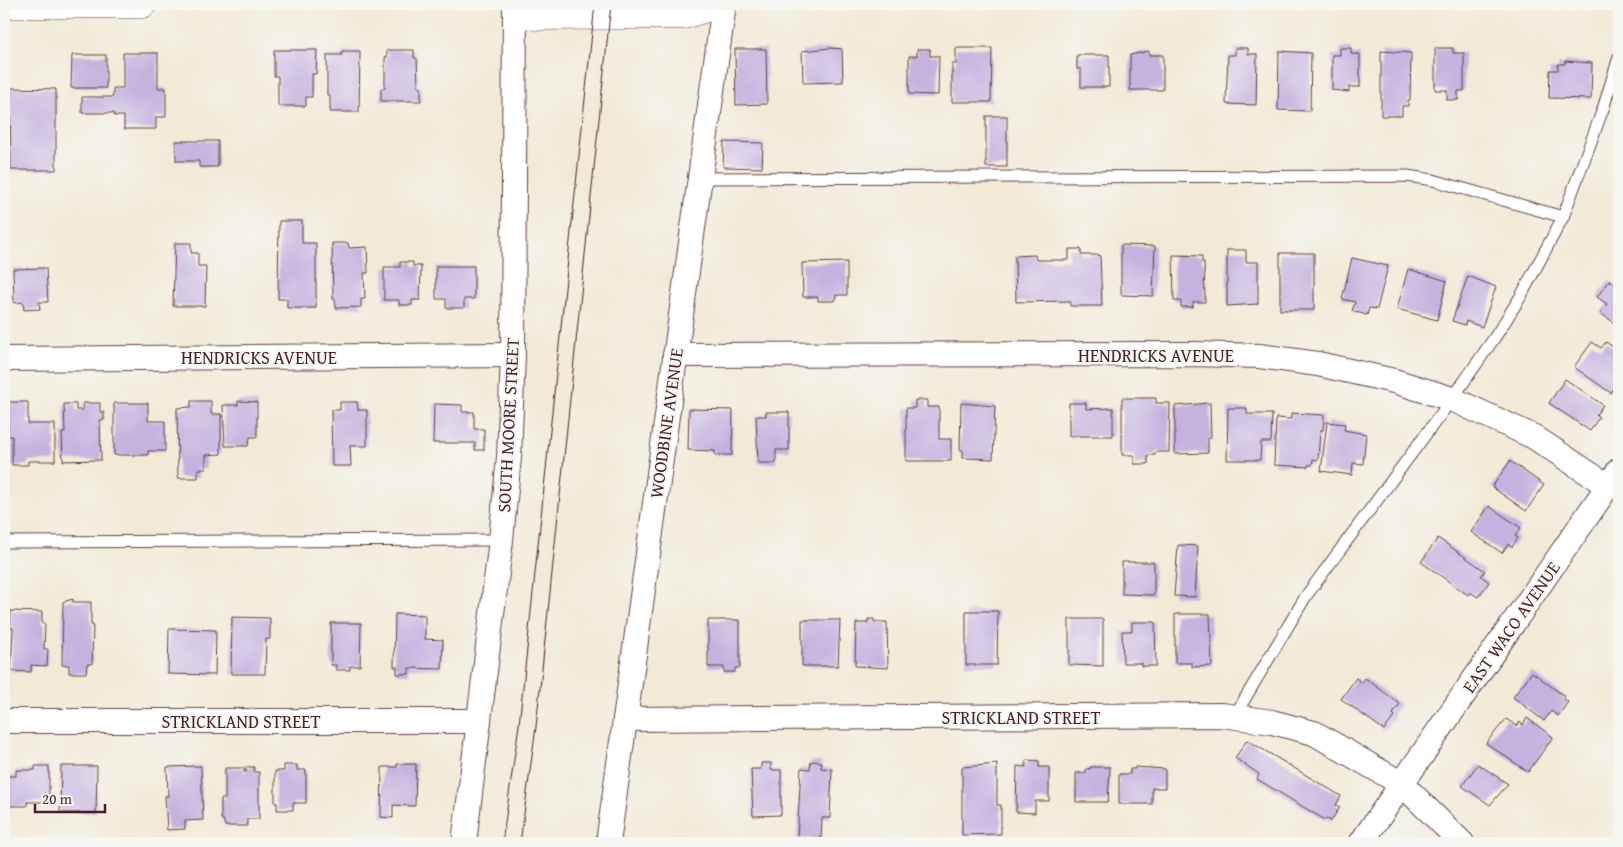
<svg xmlns="http://www.w3.org/2000/svg" width="1623" height="847" viewBox="0 0 1623 847" font-family="'Gentium Book Plus',serif">
  <style>
    .building { fill: #c4b2df }
    .lines { fill: none; stroke-linecap: round; stroke-linejoin: round }
    .service-casing { stroke: #633d45; stroke-width: 13 }
    .minor-casing { stroke: #633d45; stroke-width: 26 }
    .tertiary-casing { stroke: #633d45; stroke-width: 29 }
    .service { stroke: #fff; stroke-width: 11 }
    .minor { stroke: #fff; stroke-width: 24 }
    .tertiary { stroke: #fff; stroke-width: 28 }
    .tram { stroke: #4a1f2b; stroke-width: 1 }
    .labels { text-anchor: middle; dominant-baseline: central; stroke-width: 4.5; stroke-linejoin: round; paint-order: stroke }
    .street-label { font-size: 18px; fill: #4a1f2b; stroke: #f6f6f2 }
  </style>
  <rect width="100%" height="100%" fill="#f6f6f2"/>
  <filter id="ink" filterUnits="userSpaceOnUse"><feTurbulence type="fractalNoise" baseFrequency=".02" numOctaves="2"/><feDisplacementMap in="SourceGraphic" scale="10" xChannelSelector="R" yChannelSelector="G"/><feConvolveMatrix kernelMatrix="1 2 1 2 8 2 1 2 1" color-interpolation-filters="sRGB"/></filter>
  <filter id="wash" filterUnits="userSpaceOnUse"><feTurbulence type="fractalNoise" baseFrequency=".0096" numOctaves="4" result="noise"/><feDisplacementMap in="SourceGraphic" scale="20" xChannelSelector="R" yChannelSelector="G"/><feGaussianBlur stdDeviation="1.12" result="paint"/><feColorMatrix in="noise" values="0 0 0 0 0 0 0 0 0 0 0 0 0 0 0 0 0 1.4 0 .05"/><feComposite in="paint" operator="in"/></filter>
  <g filter="url(#wash)">
    <rect width="100%" height="100%" fill="#f2ead7"/>
    <g id="blocks">
      <g class="building">
        <path d="M830 48 842 49 843 82 803 83 802 51Z"/>
        <path d="M956 48H992L991 102H952V64H956Z"/>
        <path d="M1235 48H1248V54H1257L1256 105 1226 104 1228 55H1235Z"/>
        <path d="M1340 48H1351V54H1360V87H1349V92L1332 90V55H1340Z"/>
        <path d="M1435 48H1453V53H1464V91H1458V100H1447V90H1435Z"/>
        <path d="M735 49H766L767 104 736 105Z"/>
        <path d="M917 49H930V56H939L938 95 909 94V56H917Z"/>
        <path d="M274 50H317L316 74H312V97H306V106H278V76H274Z"/>
        <path d="M387 50H414V58H417L418 87H421V101H381V88H385V57H387Z"/>
        <path d="M342 51H360L359 112H330V95H327V55H342Z"/>
        <path d="M1149 51V55H1163V90H1130V55Z"/>
        <path d="M1279 51 1311 53 1310 111 1278 110Z"/>
        <path d="M1381 51 1411 53 1410 100H1408V106H1402V116H1381Z"/>
        <path d="M123 53H158V88H166V117H156V129H124V116H114V113H82V97H113V88H123Z"/>
        <path d="M72 55H106V88H71Z"/>
        <path d="M1077 55H1109V87H1081V69H1077Z"/>
        <path d="M1565 61 1592 63 1591 99 1549 98 1550 70H1558V64H1565Z"/>
        <path d="M10 88 56 89V170H11Z"/>
        <rect x="986" y="116" width="21" height="51"/>
        <path d="M176 141H218V167H199V161H176Z"/>
        <path d="M724 142 763 143 762 168 723 167Z"/>
        <path d="M279 221H302V243H316V308H287V299H278Z"/>
        <path d="M175 243H191V253H198V266H206L205 306H173Z"/>
        <path d="M332 243H348L349 248 367 247 368 273H364L365 299H361V307L336 308 335 299H333Z"/>
        <path d="M1121 245 1155 246 1153 296 1121 295Z"/>
        <path d="M1069 249H1081V255H1100L1102 306H1070V301L1016 302 1015 256 1035 255 1036 260H1069Z"/>
        <path d="M1227 250H1246V262H1258V304L1227 306Z"/>
        <rect x="1280" y="253" width="34" height="57"/>
        <path d="M1173 255 1202 256V262H1204L1205 302H1193V307H1181V301H1174Z"/>
        <path d="M1352 258 1388 266 1377 309 1369 308 1367 315 1352 311 1355 302 1342 299Z"/>
        <path d="M400 262H413V266H421L420 300H412V305H399V300H384V267H400Z"/>
        <path d="M847 262V295H836L835 301H818V297H803L802 263Z"/>
        <path d="M436 266H474V299H464V308H446V299H436Z"/>
        <path d="M46 268 48 302H39L40 309 24 310 23 302 14 303 13 269Z"/>
        <path d="M1408 269 1447 281 1437 320 1397 309Z"/>
        <path d="M1468 276 1496 287 1482 327 1466 321 1465 325 1452 321Z"/>
        <path d="M1609 280 1619 287V326L1600 313 1607 304 1597 297Z"/>
        <path d="M1592 342 1601 348 1606 342 1619 351 1615 357 1619 360V380L1611 393 1574 367Z"/>
        <path d="M1565 379 1603 405 1596 415 1599 417 1590 431 1549 403Z"/>
        <path d="M1122 398H1156V403H1170L1169 452H1156L1155 455H1148V464H1134V455H1122Z"/>
        <path d="M915 400H927V407H939V439H951V461H906V408H915Z"/>
        <path d="M191 401H211V414H221V454L206 455V469H198V478H178L177 408 191 407Z"/>
        <path d="M238 401 257 402V437H250L248 446H225L223 405H238Z"/>
        <path d="M8 402H28V424H55V461H28V465H12V436H8Z"/>
        <path d="M340 402H357L358 410H367V446H350L351 466H332L331 410H340Z"/>
        <path d="M83 403H100V412H104V420H100L101 460 63 461 62 433H65L64 404H76V410H83Z"/>
        <path d="M114 403H148V421H165V451H148V455H114Z"/>
        <path d="M961 403 995 406 993 459 963 458V450H960Z"/>
        <path d="M1069 403H1086V409L1113 408V436H1069Z"/>
        <path d="M1210 403 1211 438H1208V453L1175 454V406Z"/>
        <path d="M434 404 462 405V412H474V429H484V450H475V443H433Z"/>
        <path d="M1228 408H1247V414H1272L1271 442H1261L1260 460H1227Z"/>
        <path d="M689 409 733 410 732 455H715V451L688 450Z"/>
        <path d="M766 412H789V450H776V463H758L756 416H766Z"/>
        <path d="M1291 413 1324 415 1323 430H1320L1318 460 1313 459 1312 465H1308V467L1274 465 1276 418 1291 419Z"/>
        <path d="M1327 422 1345 424 1344 430 1366 434 1363 464 1353 463 1352 475 1321 471Z"/>
        <path d="M1510 461 1544 485 1526 511 1492 487Z"/>
        <path d="M1489 506 1521 528 1515 536 1518 538 1512 547 1508 544 1502 553 1471 532Z"/>
        <path d="M1438 538 1485 571 1481 576 1489 582 1478 597 1470 592 1468 595 1421 562Z"/>
        <path d="M1178 545 1198 546 1195 597 1174 596Z"/>
        <path d="M1122 562H1154V595L1122 594Z"/>
        <path d="M73 599V602H91V625H93L92 664H87L86 673H69V665H62L63 602Z"/>
        <path d="M11 611 42 612V624H45L44 649H48L47 666 31 665V672L11 671 13 628H10Z"/>
        <path d="M966 611H998L997 665H966Z"/>
        <path d="M395 614 425 615V639L443 640 442 669 409 668V674H397V667H394Z"/>
        <path d="M1175 614H1210L1212 666 1192 667V663H1175Z"/>
        <path d="M232 617 270 618V639H266L265 674H231Z"/>
        <path d="M868 619H874V622H887L888 668 855 666 856 623H868Z"/>
        <path d="M1069 619H1103V666L1069 665Z"/>
        <path d="M708 620H740V668H735V672H724V667H708Z"/>
        <path d="M802 620H840L838 666H802Z"/>
        <path d="M1132 622H1155L1156 666H1141V663H1123L1122 631H1132Z"/>
        <path d="M331 623H361L360 666H350V670H336V665H331Z"/>
        <path d="M169 629 216 630 215 675 168 674Z"/>
        <path d="M1532 672 1564 696 1563 698 1568 702 1558 716 1551 711 1544 721 1513 697Z"/>
        <path d="M1356 678 1362 683 1365 678 1400 704 1393 714 1395 716 1384 730 1341 699Z"/>
        <path d="M1527 718 1553 737 1528 772 1486 743 1506 719 1517 726 1520 722 1523 725Z"/>
        <path d="M1247 740 1341 796 1336 805 1340 807 1331 821 1326 818 1325 820 1257 779 1259 774 1235 758Z"/>
        <path d="M1026 760 1039 761V767H1049V801H1035V813L1016 812 1017 766 1026 767Z"/>
        <path d="M811 761 822 762 821 768 832 769 830 818H822L821 839 797 838 801 768 810 769Z"/>
        <path d="M761 763H771V770H781V815L753 816 751 769H761Z"/>
        <path d="M397 764H416L415 806 393 805V818L381 817 382 767H397Z"/>
        <path d="M997 764V805H1001V834L962 835V767Z"/>
        <path d="M1478 764 1508 784 1490 805 1462 786Z"/>
        <path d="M284 765H297V770H306V803H293V810H277V803H275V771H284Z"/>
        <path d="M35 766H49V802H27V806H7V776H16V770H35Z"/>
        <path d="M61 766H97L96 813H60Z"/>
        <path d="M201 766 203 820 185 821V829L167 830 165 796H168L167 767Z"/>
        <path d="M246 767H254V772H259V819H247V826H225L223 819H221V799H225V768H244V772H246Z"/>
        <path d="M1090 767H1110L1108 802H1076V773H1086V769H1090Z"/>
        <path d="M1135 767 1165 769V788H1152V804H1119V774H1130V769H1135Z"/>
      </g>
    </g>
  </g>
  <g filter="url(#ink)">
    <use href="#blocks" fill-opacity="0" stroke="#633d45" stroke-width="1"/>
    <g class="lines">
      <g class="service-casing">
        <g id="service">
          <path d="M700 178 1407 176 1433 180 1563 217"/>
          <path d="M4 542 501 540"/>
          <path d="M1234 717 1306 596 1452 399 1495 337 1521 296 1563 217 1603 109 1619 57"/>
        </g>
      </g>
      <g class="minor-casing">
        <g id="minor">
          <path d="M675 355 1195 354 1259 356 1318 364 1394 381 1452 399 1534 437 1608 486"/>
          <path d="M4 359 513 355"/>
          <path d="M625 719 1222 715 1272 722 1314 733 1402 784 1462 843"/>
          <path d="M4 721H479"/>
          <path d="M464 843 501 540 509 457 513 355 515 4"/>
          <path d="M608 843 724 4"/>
          <path d="M1361 843 1619 470"/>
        </g>
      </g>
      <g class="tertiary-casing">
        <g id="tertiary">
          <path d="M4 4H142"/>
          <path d="M516 4 534 16 684 15 719 4"/>
        </g>
      </g>
      <use href="#service" class="service"/>
      <use href="#minor" class="minor"/>
      <use href="#tertiary" class="tertiary"/>
      <g class="tram">
        <path d="M502 843 519 725 595 4"/>
        <path d="M520 843 536 727 611 4"/>
      </g>
    </g>
  </g>
  <g class="labels">
    <g class="street-label">
      <text x="1156" y="355">HENDRICKS AVENUE</text>
      <text x="259" y="357">HENDRICKS AVENUE</text>
      <text transform="translate(666 423) rotate(-82)">WOODBINE AVENUE</text>
      <text transform="translate(508 425) rotate(-87)">SOUTH MOORE STREET</text>
      <text transform="translate(1511 627) rotate(-55)">EAST WACO AVENUE</text>
      <text x="1021" y="717">STRICKLAND STREET</text>
      <text x="241" y="721">STRICKLAND STREET</text>
    </g>
  </g>
  <rect width="1623" height="847" fill="none" stroke="#f6f6f2" stroke-width="20"/>
  <path d="M35 804v8h70v-8" fill="none" stroke="#4a1f2b" stroke-width="2.5"/>
  <text x="42" y="804" font-size="15" fill="#4a1f2b" stroke="#f6f6f2" stroke-width="4" paint-order="stroke">20 m</text>
</svg>
